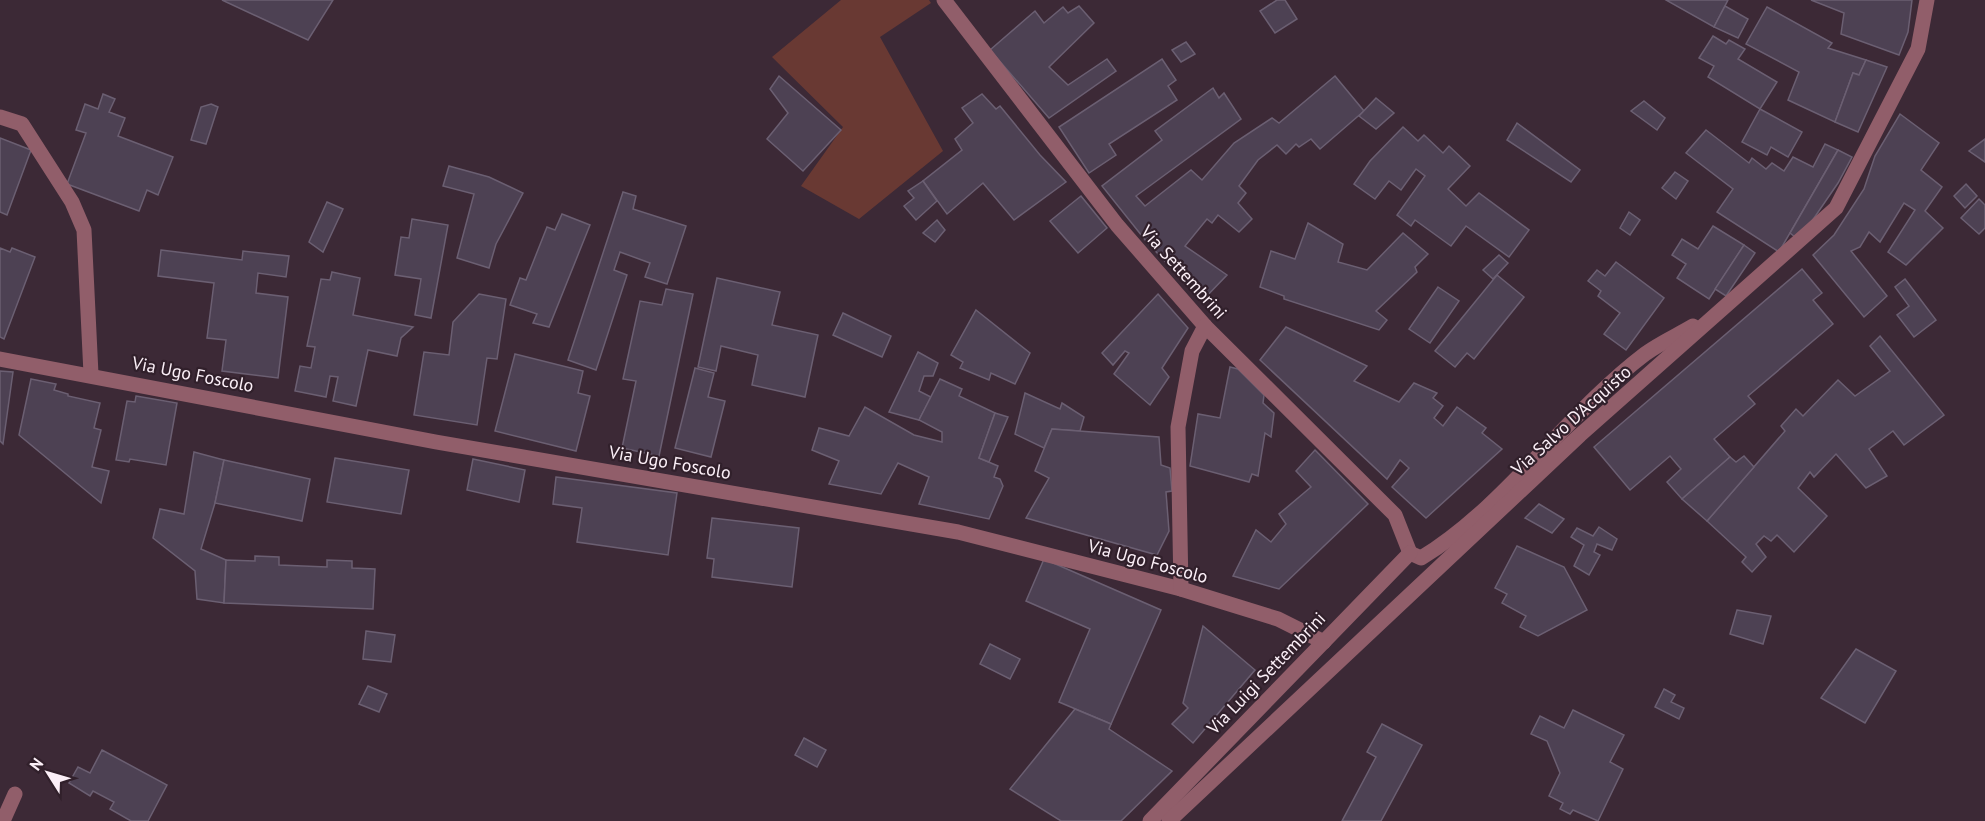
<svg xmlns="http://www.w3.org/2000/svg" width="1985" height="821" viewBox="0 0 1985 821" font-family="'PT Sans',sans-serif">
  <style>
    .green { fill: #693933 }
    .building { fill: #4d4153; stroke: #6b5f72; stroke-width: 1.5 }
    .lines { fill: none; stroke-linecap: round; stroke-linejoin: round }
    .minor { stroke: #915e6a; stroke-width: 15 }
    .labels { text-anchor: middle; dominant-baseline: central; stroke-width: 4.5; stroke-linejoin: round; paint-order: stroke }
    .street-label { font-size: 18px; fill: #fbeff7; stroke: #31202b }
  </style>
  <rect width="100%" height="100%" fill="#3c2936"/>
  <path class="green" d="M841 0H929L931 3 880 37 943 151 859 219 801 186 843 127 772 57Z"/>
  <g class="building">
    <path d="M222 0H333L308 40Z"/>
    <path d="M1277 0H1285L1297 19 1275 33 1260 11Z"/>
    <path d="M1666 0H1728L1714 27Z"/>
    <path d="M1811 0H1912L1908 32 1899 55 1841 34 1844 13Z"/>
    <path d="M1079 6 1094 23 1049 67 1068 85 1107 59 1116 71 1049 118 990 50 1035 11 1044 23 1063 7 1068 13Z"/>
    <path d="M1725 6 1748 19 1738 38 1714 27Z"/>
    <path d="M1767 7 1832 43 1828 48 1866 60 1859 75 1853 73 1835 122 1788 100 1799 72 1746 44Z"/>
    <path d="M1713 36 1726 44 1729 40 1745 49 1738 59 1777 82 1760 109 1708 77 1714 66 1699 58Z"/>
    <path d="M1186 42 1195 54 1181 62 1172 50Z"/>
    <path d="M1162 59 1176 80 1168 86 1177 100 1109 144 1116 155 1089 173 1059 127Z"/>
    <path d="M1866 60 1887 67 1858 132 1835 122 1853 73 1859 75Z"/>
    <path d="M779 76 841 130 803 171 767 139 788 113 770 89Z"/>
    <path d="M1335 76 1364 111 1320 149 1311 139 1299 147 1296 144 1286 154 1277 145 1258 160 1239 186 1246 193 1238 203 1252 219 1239 232 1218 215 1212 223 1207 219 1185 246 1227 275 1202 301 1146 241 1102 186 1162 140 1155 131 1213 88 1219 98 1224 93 1241 119 1136 196 1145 206 1191 170 1202 180 1234 143 1272 118 1279 123Z"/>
    <path d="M103 94 115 99 109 112 125 118 118 136 173 157 158 195 147 190 139 211 67 184 86 133 76 130 85 104 98 109Z"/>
    <path d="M982 94 996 109 1000 106 1040 155 1066 182 1014 220 983 183 947 214 923 181 962 150 955 139 973 123 962 108Z"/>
    <path d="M1376 98 1394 113 1376 129 1359 116Z"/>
    <path d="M1644 101 1665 118 1657 130 1631 111Z"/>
    <path d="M211 104 218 107 206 144 191 140 201 107Z"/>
    <path d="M1760 109 1802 132 1788 157 1771 147 1767 155 1742 142Z"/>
    <path d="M1900 114 1939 143 1921 170 1942 187 1925 211 1943 228 1906 265 1888 252 1915 210 1904 203 1880 242 1869 232 1860 247 1851 251 1887 296 1864 317 1813 255 1834 235 1864 189 1875 156Z"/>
    <path d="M1517 123 1580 170 1571 182 1507 140Z"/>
    <path d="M1403 127 1418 141 1424 135 1443 153 1449 146 1470 166 1448 189 1466 206 1479 193 1529 230 1509 257 1466 226 1451 246 1415 220 1411 226 1397 215 1425 176 1416 169 1401 190 1389 181 1375 199 1354 184 1370 161Z"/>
    <path d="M1706 130 1749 163 1752 158 1766 169 1772 163 1784 171 1793 157 1813 167 1825 144 1838 150 1779 252 1717 212 1733 189 1686 153Z"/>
    <path d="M0 138 31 150 7 215 0 212Z"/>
    <path d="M1985 139V162L1969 151Z"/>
    <path d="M1838 150 1852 157 1838 183 1799 240 1790 233Z"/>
    <path d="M449 166 489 177 523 193 496 244 489 268 457 258 474 194 443 186Z"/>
    <path d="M1675 172 1688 181 1676 199 1662 188Z"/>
    <path d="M923 181 937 201 916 220 904 206 914 198 908 191Z"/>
    <path d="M1966 184 1977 196 1965 208 1954 196Z"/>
    <path d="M623 192 636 196 633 209 686 226 667 284 645 277 650 263 620 252 614 270 627 275 596 370 568 360Z"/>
    <path d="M1081 196 1107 228 1078 253 1050 221Z"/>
    <path d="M1979 199 1985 205V228L1979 234 1961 218Z"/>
    <path d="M327 202 343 209 323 252 309 242Z"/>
    <path d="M1629 212 1640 220 1630 235 1620 228Z"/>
    <path d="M562 214 590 225 549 327 533 323 537 314 510 305 520 278 526 280 547 227 555 230Z"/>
    <path d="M412 219 448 225 431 318 415 315 421 279 395 275 401 237 409 238Z"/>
    <path d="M937 220 945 230 935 242 923 233Z"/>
    <path d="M1308 223 1343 244 1338 262 1367 270 1403 233 1428 254 1415 267 1417 272 1376 311 1387 320 1379 330 1284 299V296L1260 287 1271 251 1295 259Z"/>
    <path d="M1713 226 1744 245 1709 299 1677 278 1686 264 1672 255 1682 239 1698 249Z"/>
    <path d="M1744 245 1755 253 1726 296 1715 289Z"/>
    <path d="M0 248 10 252 12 248 35 257 4 339 0 337Z"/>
    <path d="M161 250 242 260 243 251 289 256 286 277 258 273 256 293 288 297 278 378 222 371 226 340 207 338 214 283 158 276Z"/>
    <path d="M1499 255 1508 263 1493 279 1483 270Z"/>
    <path d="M1616 262 1664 298 1626 350 1604 334 1620 313 1598 296 1601 291 1588 281 1597 270 1605 276Z"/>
    <path d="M1802 269 1822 293 1813 300 1833 324 1748 396 1755 404 1714 439 1730 457 1682 499 1667 482 1681 469 1670 456 1630 490 1594 447Z"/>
    <path d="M332 272 360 278 353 315 413 327 401 338 397 356 368 350 356 406 333 401 338 377 330 376 326 397 295 391 300 366 311 368 315 347 307 346 321 279 330 280Z"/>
    <path d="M1497 275 1524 297 1474 359 1467 353 1455 367 1435 351Z"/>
    <path d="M717 278 780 292 772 325 818 335 805 397 752 385 758 355 721 346 716 371 698 367Z"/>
    <path d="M1905 279 1936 320 1914 337 1897 315 1909 306 1895 287Z"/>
    <path d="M1438 287 1459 301 1430 343 1409 329Z"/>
    <path d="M666 289 693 294 659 456 622 448 636 381 623 379 640 301 662 305Z"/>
    <path d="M479 294 506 299 497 359 487 358 477 425 414 415 424 352 449 355 453 322Z"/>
    <path d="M1158 294 1188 328 1162 368 1169 377 1150 405 1114 374 1129 353 1125 351 1113 365 1102 353Z"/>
    <path d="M976 310 1030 353 1015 384 991 373 989 380 960 368 963 362 951 355Z"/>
    <path d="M843 313 891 336 882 357 833 335Z"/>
    <path d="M1286 327 1367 366 1354 381 1399 402 1414 383 1437 393 1433 398 1443 406 1434 418 1443 426 1457 407 1486 428 1482 433 1502 449 1426 518 1392 487 1409 468 1400 460 1387 479 1260 360Z"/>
    <path d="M1880 336 1944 415 1904 445 1893 431 1869 449 1887 476 1866 488 1836 454 1814 477 1810 472 1798 488 1827 516 1794 552 1777 535 1771 541 1764 536 1756 544 1766 557 1752 572 1742 562 1746 557 1707 521 1785 431 1781 426 1796 409 1803 416 1838 380 1855 396 1890 371 1870 346Z"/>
    <path d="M918 352 938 363 933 376H924L919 391 931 397 919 420 889 412Z"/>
    <path d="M515 354 583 371 578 393 590 396 576 451 495 431Z"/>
    <path d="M1230 367 1238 369 1264 395 1263 403 1274 413 1271 437 1265 433 1258 476 1252 474 1249 482 1190 466 1198 414 1220 418Z"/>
    <path d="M695 368 714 373 708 397 725 401 711 457 675 448Z"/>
    <path d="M0 371 13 372 3 444 0 441Z"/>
    <path d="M31 379 56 384 54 390 68 394V396L100 403 94 428 101 430 92 467 109 471 101 503 19 435Z"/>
    <path d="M940 379 962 389 959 396 995 413 979 458 998 466 994 477 1000 479 1003 486 989 519 919 504 929 477 898 463 881 494 829 484 839 461 812 450 819 428 849 436 865 407 914 435 942 442V432L919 420Z"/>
    <path d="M1025 393 1060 409 1062 403 1084 417 1080 431 1052 429 1044 448 1015 434Z"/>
    <path d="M136 396 177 403 166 465 130 459 129 462 116 460 127 401 135 402Z"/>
    <path d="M995 413 1008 417 989 462 979 458Z"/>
    <path d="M1052 429 1159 437 1161 465 1170 468 1172 491 1166 492 1169 531 1157 555 1026 518 1049 478 1035 471Z"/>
    <path d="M1315 450 1368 504 1279 589 1233 576 1256 530 1271 542 1286 524 1279 514 1311 487 1296 471Z"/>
    <path d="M194 452 224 460 215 503 201 549 226 560 224 603 197 599 195 571 153 538 160 509 184 514Z"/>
    <path d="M1744 456 1754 467 1707 521 1682 499 1730 457 1736 462Z"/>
    <path d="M335 458 409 470 401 514 327 502Z"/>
    <path d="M473 459 525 470 519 502 467 490Z"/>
    <path d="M224 460 310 479 302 521 215 503Z"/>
    <path d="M556 477 677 493 668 555 577 542 582 508 553 504Z"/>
    <path d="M1539 504 1564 519 1552 533 1525 518Z"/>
    <path d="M712 518 799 528 792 587 712 577 714 559 707 558Z"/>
    <path d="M1599 527 1617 539 1612 550 1597 544 1594 552 1600 555 1589 575 1574 566 1584 545 1571 537 1577 528 1593 536Z"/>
    <path d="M1517 546 1564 567 1587 610 1538 636 1520 627 1526 616 1502 603 1507 594 1495 588Z"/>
    <path d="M255 556 279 557V565L327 567V560L352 561V568L375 569 373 609 224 603 226 560 255 561Z"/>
    <path d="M1044 559 1161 610 1111 724 1059 702 1090 629 1026 601Z"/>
    <path d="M1737 610 1771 616 1763 644 1730 634Z"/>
    <path d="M1203 626 1255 670 1193 743 1172 724 1188 708 1183 703Z"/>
    <path d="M366 631 395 635 391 662 363 659Z"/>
    <path d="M990 644 1020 659 1010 679 980 664Z"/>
    <path d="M1856 649 1896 671 1865 723 1821 698Z"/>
    <path d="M368 686 387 694 379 712 359 704Z"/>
    <path d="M1664 689 1675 695 1671 702 1684 708 1679 719 1655 707Z"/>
    <path d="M1075 709 1111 724 1109 729 1172 771 1121 821H1061L1010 789Z"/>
    <path d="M1573 710 1624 735 1610 762 1623 769 1598 821 1573 810 1570 814 1560 809 1563 803 1549 796 1560 773 1547 741 1531 734 1540 716 1564 728Z"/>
    <path d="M1382 724 1422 745 1381 821H1342L1376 757 1367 752Z"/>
    <path d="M804 738 826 750 817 767 795 755Z"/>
    <path d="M102 750 167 785 148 821H131L110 809 114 802 93 791 90 796 69 783 78 767 90 773Z"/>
  </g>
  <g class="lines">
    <g class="minor">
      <path d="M944 0 1117 225 1205 326 1395 515 1410 553"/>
      <path d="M0 117 22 124 72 202 84 230 91 374"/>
      <path d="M0 359 436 442 958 532 1181 589 1278 619 1324 642"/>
      <path d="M1410 553 1421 558C1504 508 1567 413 1645 354 1660 343 1678 335 1693 326"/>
      <path d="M1181 589 1178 427 1192 351 1205 326"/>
      <path d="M3 821 15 794"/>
      <path d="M1150 821 1410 553"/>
      <path d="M1169 821 1580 435 1836 208 1918 49 1927 0"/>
    </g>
  </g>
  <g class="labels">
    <g class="street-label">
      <text transform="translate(1184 272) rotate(48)">Via Settembrini</text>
      <text transform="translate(193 374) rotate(11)">Via Ugo Foscolo</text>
      <text transform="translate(1571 420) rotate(-42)">Via Salvo D'Acquisto</text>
      <text transform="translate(670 462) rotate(10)">Via Ugo Foscolo</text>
      <text transform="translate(1148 561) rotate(15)">Via Ugo Foscolo</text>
      <text transform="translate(1266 673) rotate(-46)">Via Luigi Settembrini</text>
    </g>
  </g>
  <g transform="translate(48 773) rotate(307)" stroke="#31202b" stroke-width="4.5" paint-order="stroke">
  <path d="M0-4.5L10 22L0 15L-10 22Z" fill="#fbeff7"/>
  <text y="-9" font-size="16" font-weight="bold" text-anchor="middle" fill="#fbeff7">N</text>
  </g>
</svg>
